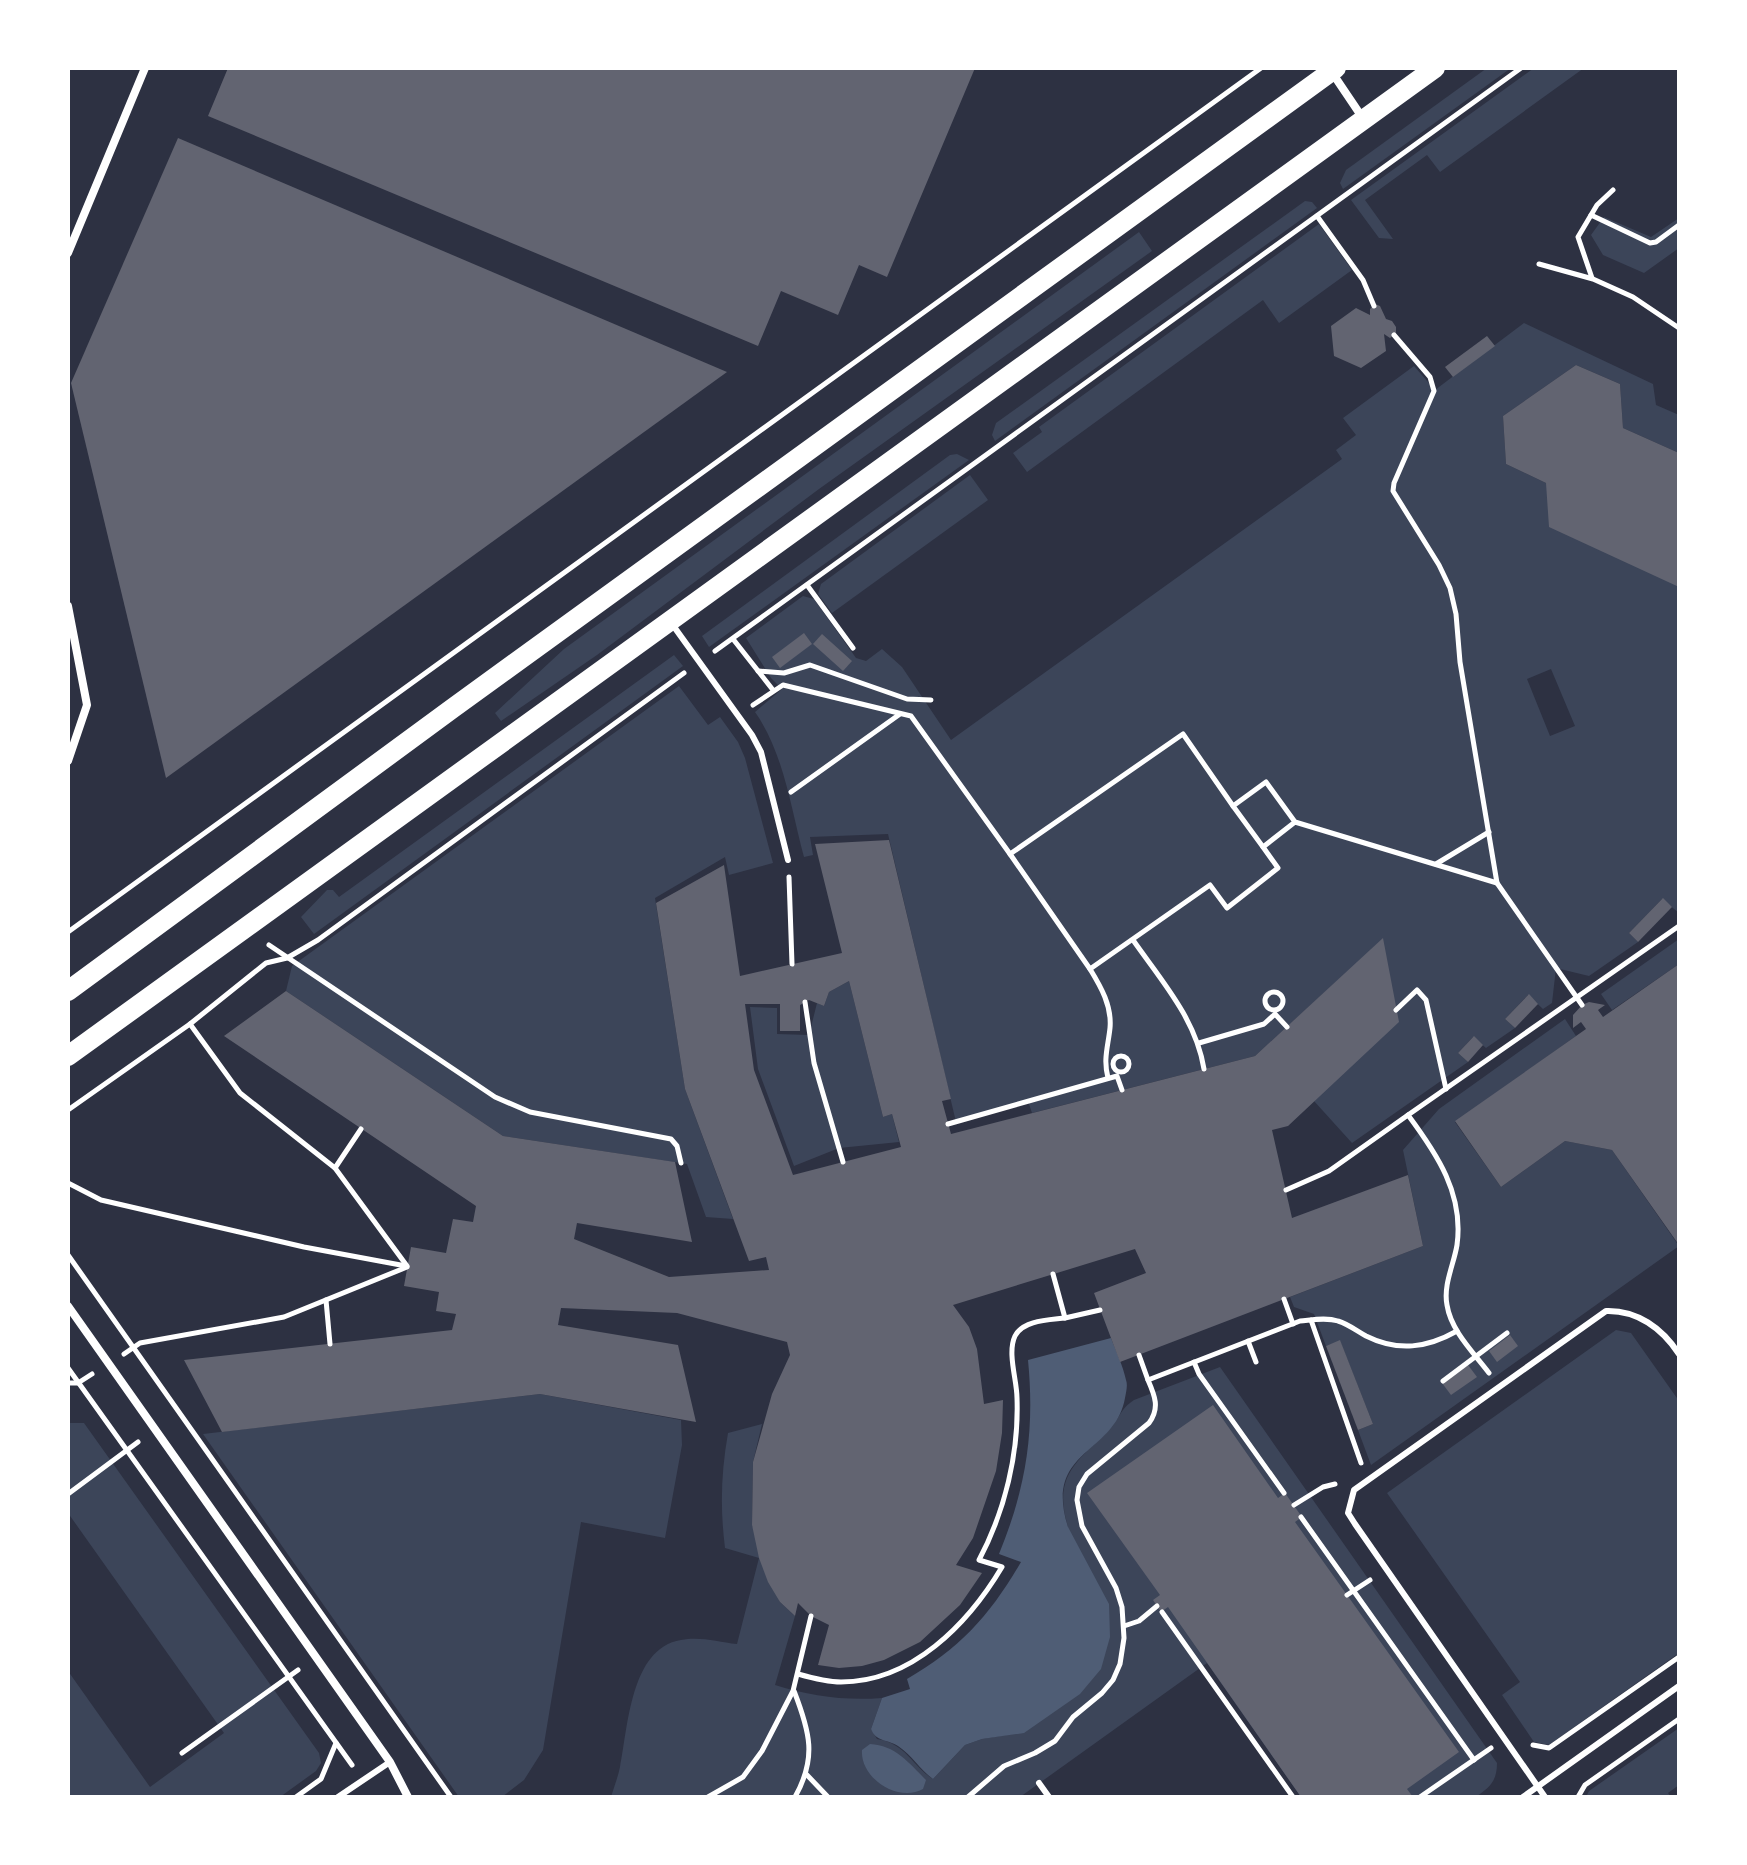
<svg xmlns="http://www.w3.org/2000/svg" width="1747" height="1865" viewBox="0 0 1747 1865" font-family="'Source Serif 4',serif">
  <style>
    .green { fill: #3c4559; fill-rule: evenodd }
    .water { fill: #4f5d75 }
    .building { fill: #626471; fill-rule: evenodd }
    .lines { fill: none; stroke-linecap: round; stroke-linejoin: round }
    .path { stroke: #fff; stroke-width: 5 }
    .service { stroke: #fff; stroke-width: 6 }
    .minor { stroke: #fff; stroke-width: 8 }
    .primary { stroke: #fff; stroke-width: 20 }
  </style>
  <rect width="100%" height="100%" fill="#2d3142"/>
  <g class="green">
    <path d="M1487 68H1511L1343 189 1340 183 1346 170Z"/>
    <path d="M1534 68H1584L1440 172 1427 155 1365 200 1393 239 1379 238 1351 200Z"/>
    <path d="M1305 201 1312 202 1317 208 995 441 992 435 996 423Z"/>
    <path d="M1604 217 1651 237 1679 218V248L1644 273 1603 255 1591 235Z"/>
    <path d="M1319 224 1352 270 1279 323 1263 300 1027 472 1013 453 1042 432 1039 427Z"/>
    <path d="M1139 232 1152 251 819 489 597 655 501 721 495 713 564 649Z"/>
    <path d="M1524 323 1653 384 1656 405 1679 415V453L1623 428 1620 384 1576 365 1503 416 1506 464 1546 483 1679 587V913L1662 899 1629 933 1638 942 1589 976 1556 968 1552 1003 1543 1009 1528 995 1505 1019 1515 1028 1486 1048 1473 1037 1458 1053 1468 1062 1352 1143 1314 1101 1383 939 1255 1056 1032 1113 1028 1101 956 1122 888 834 810 837 813 855 804 857C791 809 784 753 755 712L782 689 771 678 746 638 803 596 814 599 856 658 866 661 882 649 902 667 951 740 1342 459 1336 450 1356 435 1343 418 1414 366 1435 390ZM1551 669 1575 726 1550 736 1527 679Z"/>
    <path d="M957 454 969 460 709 647 702 636 950 455Z"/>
    <path d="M970 475 988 500 832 613 818 594 821 584Z"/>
    <path d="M674 655 683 666 314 934 301 917 327 890H333L339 897Z"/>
    <path d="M679 686 708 725 720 717 738 742 745 758 773 863 729 875 725 857 655 898 685 1089 733 1219 706 1217 687 1164 503 1136 286 991 292 966Z"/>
    <path d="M1679 939V964L1612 1010 1601 994Z"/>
    <path d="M849 981 883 1117 892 1114 899 1142 839 1148 794 1166 758 1069 750 1007 777 1008V1034L809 1035 817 1003 824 1006 829 992Z"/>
    <path d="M1565 1019 1576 1036 1455 1122 1501 1187 1565 1141 1612 1150 1679 1246 1371 1465 1358 1430 1373 1424 1340 1341 1326 1346 1314 1314 1294 1307 1290 1297 1423 1246 1403 1150 1439 1109Z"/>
    <path d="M1616 1330 1631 1333 1679 1401V1653L1549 1745 1534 1742 1502 1695 1520 1682 1387 1493Z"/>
    <path d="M1220 1367 1497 1763C1497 1781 1490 1787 1476 1797H1301L1207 1663 1020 1797H611C614 1787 618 1777 620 1767 628 1729 630 1648 681 1640 700 1636 718 1642 737 1644L759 1558 725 1548C720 1508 721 1473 728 1433L762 1424 753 1462 752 1525 780 1602 795 1616 775 1685C811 1696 844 1701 882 1698L871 1729 877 1739C907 1744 911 1765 933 1779L965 1745 982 1739 1024 1732 1068 1527C1052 1475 1078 1461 1110 1429 1120 1418 1120 1409 1134 1400Z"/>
    <path d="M540 1394 681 1420 682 1445 665 1538 581 1522 543 1750 524 1780 502 1797H459L203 1434Z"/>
    <path d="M68 1423H84L319 1753 321 1763 316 1771 280 1797H68V1671L150 1787 224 1733 68 1513Z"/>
    <path d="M1679 1728V1785L1668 1793 1671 1797H1586L1589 1791Z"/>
  </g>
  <g class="water">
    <path d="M1111 1338C1116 1351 1123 1366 1126 1380 1128 1385 1126 1392 1125 1398 1115 1455 1043 1449 1068 1527L1109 1604 1110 1637 1101 1669 1080 1694 1024 1733 982 1739 965 1745 933 1779C920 1770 912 1755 898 1746 887 1739 876 1742 871 1729L882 1698 910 1689 907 1679C961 1648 990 1615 1021 1562L999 1554C1026 1488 1035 1432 1028 1360Z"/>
    <path d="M870 1744C895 1745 909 1763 926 1780L923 1789C898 1803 860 1778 862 1750Z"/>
  </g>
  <g class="building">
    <path d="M228 68H975L887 277 859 265 838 315 781 291 758 346 208 116Z"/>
    <path d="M178 138 727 372 166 778 71 383Z"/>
    <path d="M1375 304 1380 306 1386 319 1392 321 1396 327V334L1390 338 1384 334 1386 351 1361 368 1334 356 1331 326 1356 308 1370 315V309Z"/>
    <path d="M1487 336 1495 346 1453 377 1445 367Z"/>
    <path d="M1576 365 1620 384 1623 428 1679 453V587L1549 527 1546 483 1506 464 1503 416Z"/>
    <path d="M804 633 812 644 780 668 772 657Z"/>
    <path d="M822 634 852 661 843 671 813 644Z"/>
    <path d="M889 840 951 1099 942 1101 951 1134 1255 1056 1383 938 1399 1022 1288 1126 1272 1130 1292 1218 1408 1175 1423 1246 1120 1362 1094 1293 1146 1273 1135 1249 953 1305 969 1327 977 1349 984 1404 1003 1400 1002 1433 996 1471 973 1538 956 1565 982 1573 960 1605 920 1642 884 1660 862 1666 839 1668 818 1665 829 1625 811 1616 798 1603 795 1616 780 1602 768 1582 759 1558 752 1525 753 1462 772 1394 790 1355 787 1342 677 1313 561 1308 558 1325 678 1345 696 1422 540 1394 222 1432 184 1360 452 1330 456 1314 436 1311 439 1292 404 1286 411 1247 446 1253 453 1219 473 1222 476 1206 224 1036 286 991 503 1136 675 1162 692 1242 577 1223 574 1239 669 1277 769 1270 766 1257 749 1261 685 1089 656 903 724 865 740 976 842 953 815 844ZM849 981 883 1117 892 1114 901 1147 793 1175 754 1070 745 1004H780V1031H800V1005L809 1000 824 1006 829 992Z"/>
    <path d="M1663 898 1672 907 1638 942 1629 933Z"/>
    <path d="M1679 964V1245L1612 1150 1565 1141 1501 1187 1455 1121 1586 1029 1581 1022 1573 1028V1015L1582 1005 1589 1002 1605 1005 1598 1010 1603 1017Z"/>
    <path d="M1529 994 1538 1004 1515 1028 1505 1019Z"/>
    <path d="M1474 1036 1483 1045 1468 1062 1458 1053Z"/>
    <path d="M1510 1335 1518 1346 1497 1362 1489 1351Z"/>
    <path d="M1340 1340 1373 1424 1358 1430 1326 1346Z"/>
    <path d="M1468 1365 1477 1377 1451 1395 1442 1383Z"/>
    <path d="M1213 1405 1278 1498 1285 1493 1302 1517 1295 1522 1459 1752 1407 1789 1413 1797H1301L1168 1607 1161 1612 1153 1600 1160 1595 1087 1493Z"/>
  </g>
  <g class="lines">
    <g class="path">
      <path d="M1591 215 1650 243 1656 242 1679 225"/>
      <path d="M1317 216 1363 280 1374 306"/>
      <path d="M1539 264 1593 279 1633 297 1679 328"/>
      <path d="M1592 278 1578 237 1597 205 1613 190"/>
      <path d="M1394 335 1430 377 1434 391 1394 483 1393 491 1439 565 1450 588 1456 614 1460 662 1497 883 1582 1005"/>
      <path d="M807 585 853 648"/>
      <path d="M733 639 773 690"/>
      <path d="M715 651 1521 68"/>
      <path d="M758 671 784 673 810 665 907 699 931 700"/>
      <path d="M753 705 783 685 911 716 1010 854 1183 734 1233 806"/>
      <path d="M791 792 900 714"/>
      <path d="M1295 822 1263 847 1233 806 1266 782 1295 822 1497 883"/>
      <path d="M1010 854 1090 969 1210 885 1227 908 1278 868 1263 847"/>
      <path d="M1436 864 1489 832"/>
      <path d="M789 877 792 964"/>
      <path d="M68 932 1261 68"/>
      <path d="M1133 940C1161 980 1196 1019 1204 1069"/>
      <path d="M269 945 495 1097 530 1112 671 1139 677 1146 681 1163"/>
      <path d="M1090 969C1101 987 1112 1006 1110 1028 1108 1047 1103 1059 1108 1078"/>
      <circle cx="1274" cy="1001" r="9"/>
      <path d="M805 1002 814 1063 843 1162"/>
      <path d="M1396 1010 1417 990 1426 1000 1446 1089"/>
      <path d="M190 1024 240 1093 335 1168 407 1266"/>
      <path d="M1199 1043 1264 1024 1275 1014 1287 1027"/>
      <circle cx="1121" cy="1064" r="8"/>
      <path d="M68 1110 190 1024 266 963 287 958 318 940 684 673"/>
      <path d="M948 1124 1117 1076 1122 1090"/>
      <path d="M335 1168 361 1129"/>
      <path d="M68 1183 101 1200 304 1247 406 1266"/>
      <path d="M1286 1190 1329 1171 1408 1115"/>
      <path d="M68 1255 451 1797"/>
      <path d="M1053 1274 1065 1318 1100 1310"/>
      <path d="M1284 1299 1293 1324"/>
      <path d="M326 1300 330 1344"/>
      <path d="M1311 1320 1361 1463"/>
      <path d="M1248 1341 1256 1362"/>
      <path d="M124 1354 140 1343 284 1317 407 1267"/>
      <path d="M1139 1355 1148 1380"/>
      <path d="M1194 1362 1199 1374 1284 1493"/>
      <path d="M68 1368 352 1765"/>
      <path d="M1489 1373C1474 1353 1451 1331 1447 1305 1443 1285 1454 1264 1457 1245 1464 1194 1437 1154 1408 1115L1679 926"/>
      <path d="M1443 1381 1507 1333"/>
      <path d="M68 1383H78L92 1374"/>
      <path d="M68 1494 138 1442"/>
      <path d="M1294 1505 1323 1487 1335 1484"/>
      <path d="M1301 1517 1474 1760"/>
      <path d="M1347 1595 1370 1580"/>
      <path d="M1162 1612 1293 1797"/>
      <path d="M1124 1626 1139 1621 1157 1606"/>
      <path d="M798 1674C812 1678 827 1682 841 1682 912 1682 968 1624 1002 1567L979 1560C1005 1511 1019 1453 1017 1398 1017 1380 1007 1353 1015 1336 1023 1320 1050 1320 1065 1318"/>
      <path d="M794 1691C810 1732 817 1758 795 1797"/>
      <path d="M1533 1745 1549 1748 1679 1657"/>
      <path d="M182 1753 298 1670"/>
      <path d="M807 1775 828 1797"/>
      <path d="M296 1797 321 1779 336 1743"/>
      <path d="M708 1797 743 1777 762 1751 793 1691 811 1616"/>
      <path d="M968 1797 1004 1766 1035 1753 1055 1741 1073 1717 1102 1693 1113 1680 1120 1664 1124 1638 1122 1607 1116 1588 1082 1526 1077 1500 1079 1487 1087 1474 1149 1423C1160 1408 1155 1396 1148 1380L1300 1321C1312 1320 1326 1317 1338 1321 1348 1324 1357 1331 1366 1336 1398 1352 1427 1348 1457 1331"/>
      <path d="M1420 1797 1491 1748"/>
      <path d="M1578 1797 1585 1785 1679 1719"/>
    </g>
    <g class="service">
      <path d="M672 624 752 735 761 752 788 860"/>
      <path d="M1039 1783 1049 1797"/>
      <path d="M338 1797 390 1762"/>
      <path d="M1523 1797 1679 1686"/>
      <path d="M1545 1797 1355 1524 1348 1513 1354 1490 1606 1311C1637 1310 1662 1328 1679 1354"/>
    </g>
    <g class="minor">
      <path d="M1331 71 1364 120"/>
      <path d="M68 253 145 68"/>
      <path d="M68 606 87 705 68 761"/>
      <path d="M68 1306 390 1762 408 1797"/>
    </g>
    <g class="primary">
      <path d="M68 991 453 708 1336 68"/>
      <path d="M68 1056 1435 68"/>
    </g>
  </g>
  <rect width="1747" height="1865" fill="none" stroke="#ffffff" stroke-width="140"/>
</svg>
